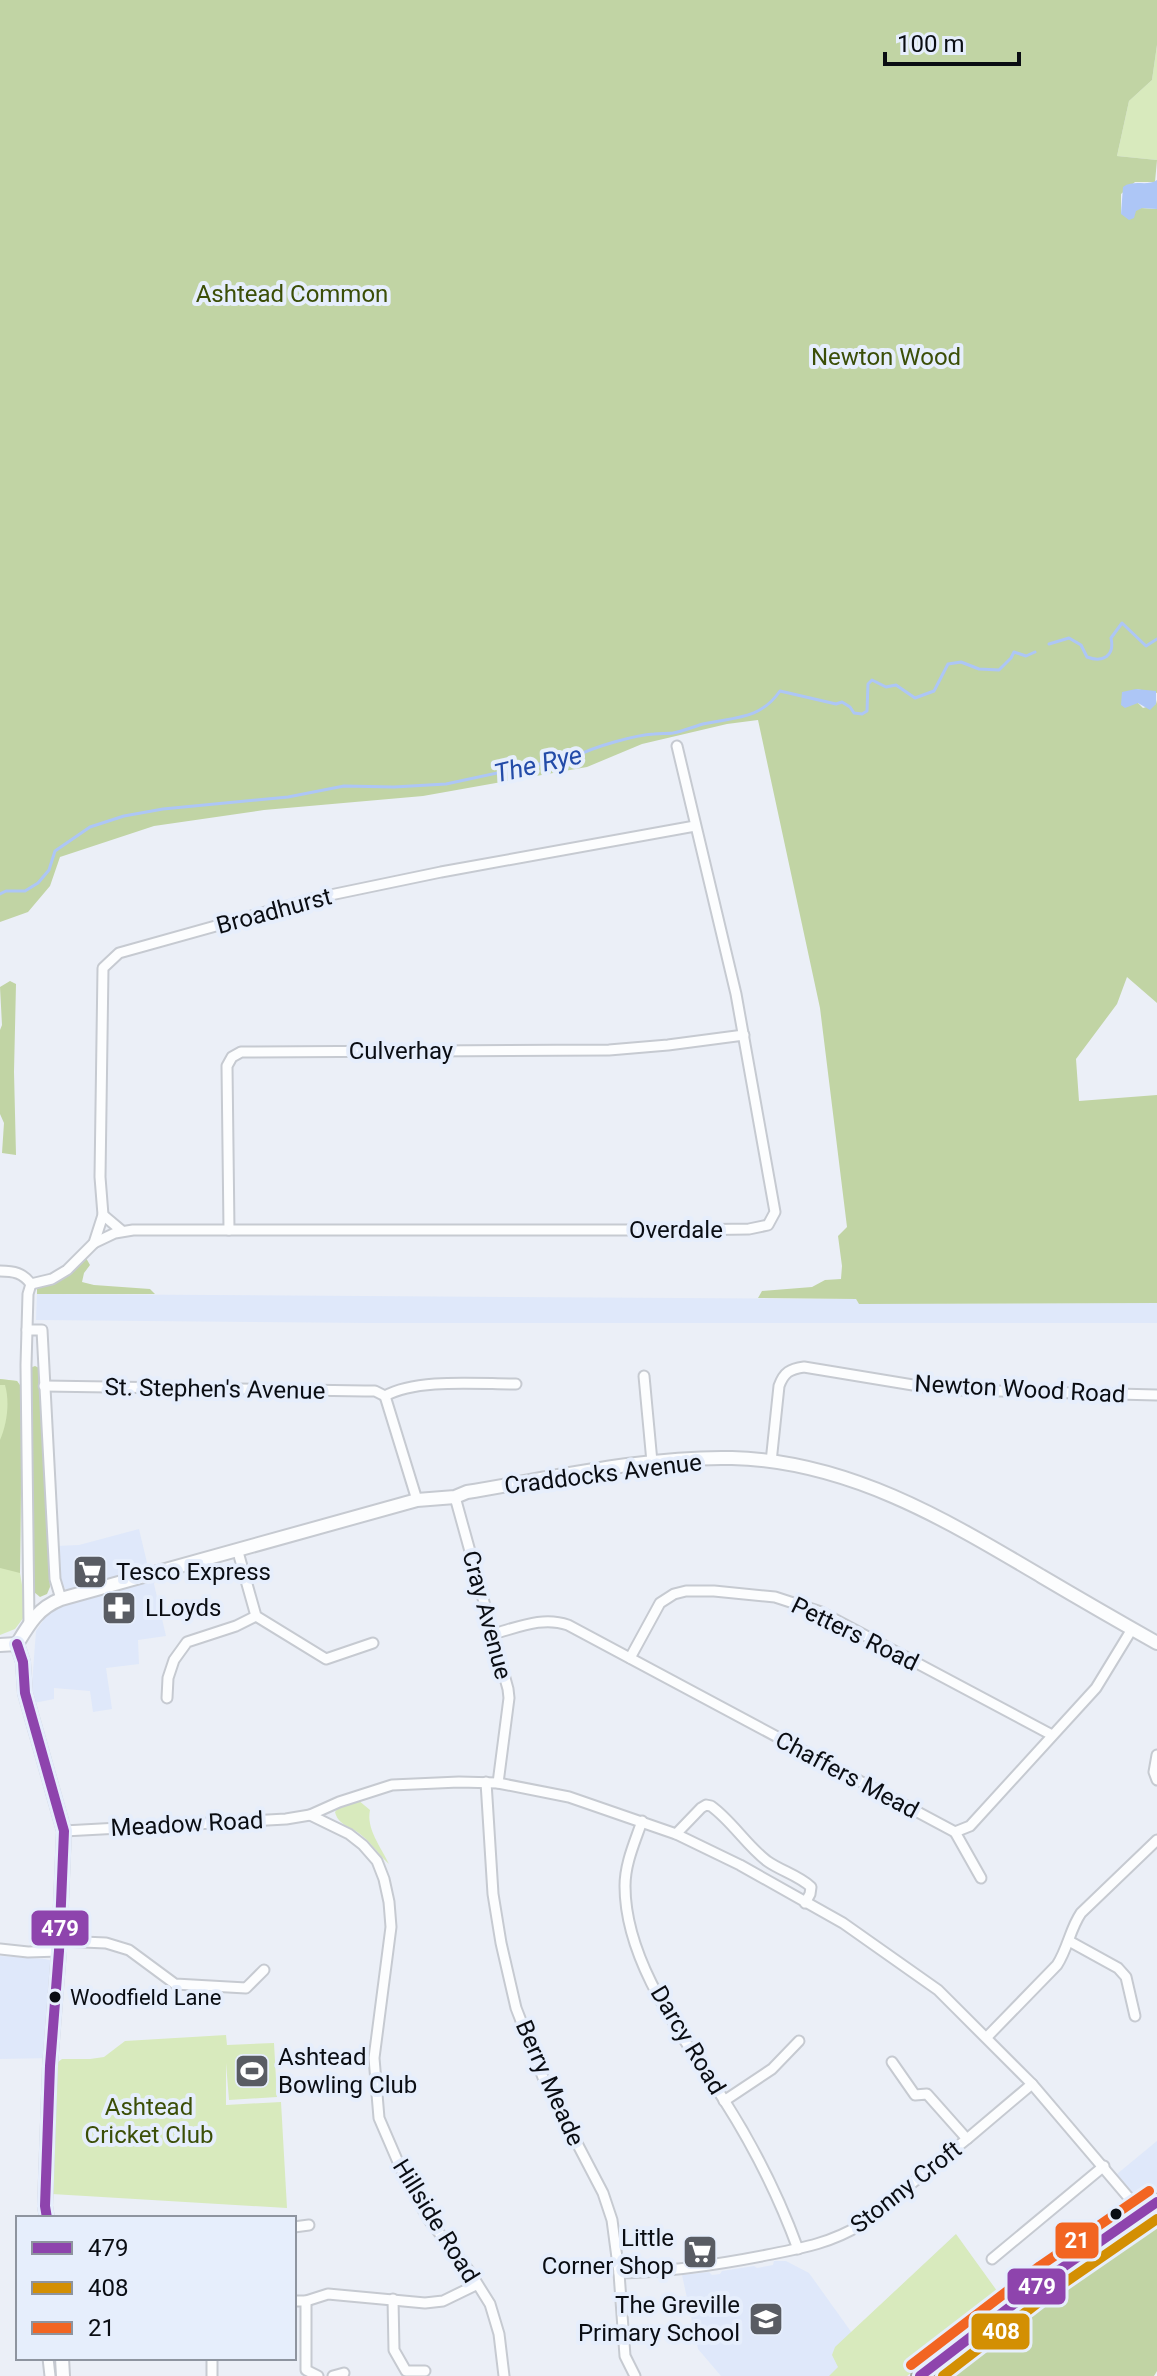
<svg xmlns="http://www.w3.org/2000/svg" width="1157" height="2376" viewBox="0 0 1157 2376" font-family="Roboto,sans-serif">
  <style>
    .built { fill: #dfe8fa }
    .green { fill: #d8eabd }
    .forest { fill: #c1d4a4 }
    .water { fill: #adc6f6 }
    .lines { fill: none; stroke-linecap: round; stroke-linejoin: round }
    .stream { stroke: #adc6f6; stroke-width: 3 }
    .street-casing { stroke: #c6cad1; stroke-width: 13 }
    .secondary-casing { stroke: #c6cad1; stroke-width: 16 }
    .highway-casing { stroke: #a2a8a0; stroke-width: 20 }
    .street { stroke: #fcfdfe; stroke-width: 9 }
    .secondary { stroke: #fcfdfe; stroke-width: 12 }
    .highway { stroke: #d8ddd2; stroke-width: 16 }
    .bus-1-casing { stroke: #e6eefc; stroke-width: 16 }
    .bus-2-casing { stroke: #e6eefc; stroke-width: 16 }
    .bus-3-casing { stroke: #e6eefc; stroke-width: 16 }
    .bus-1 { stroke: #8e44ad; stroke-width: 10 }
    .bus-2 { stroke: #d38f03; stroke-width: 10 }
    .bus-3 { stroke: #f26522; stroke-width: 10 }
    .bus-dot { fill: #0a0d13; stroke: #e6eefc; stroke-width: 3 }
    .labels { text-anchor: middle; dominant-baseline: central; stroke-width: 8; stroke-linejoin: round; paint-order: stroke }
    .bus-label { font-size: 22px; fill: #0a0d13; stroke: #e6eefc; text-anchor: start }
    .park-label { font-size: 24px; fill: #3b4e07; stroke: #e6eefc }
    .street-label { font-size: 24px; fill: #0a0d13; stroke: #e6eefc }
    .poi-label { font-size: 24px; fill: #0a0d13; stroke: #e6eefc; text-anchor: start }
    .water-label { font-size: 26px; font-style: italic; fill: #234ba8; stroke: #e6eefc }
    .line-badge { stroke: #e6eefc; stroke-width: 3 }
    .badge-label { font-size: 22px; text-anchor: middle; font-weight: bold; fill: #fff }
  </style>
  <rect width="100%" height="100%" fill="#ebeff7"/>
  <g class="built">
    <path d="M37 1294 856 1299 859 1304 1157 1303V1323H368L36 1320Z"/>
    <path d="M139 1529 148 1567 140 1570 137 1573 68 1592 57 1578 56 1546 79 1545Z"/>
    <path d="M156 1578 154 1584 166 1636 138 1640 139 1664 106 1668 112 1709 93 1712 90 1691 54 1688V1699L34 1703 32 1684 36 1631 49 1612 58 1605Z"/>
    <path d="M0 1956 45 1959 63 1964 54 2058 0 2059Z"/>
    <path d="M1157 2141V2197L1150 2201 1138 2200 1117 2174Z"/>
    <path d="M956 2234 907 2376H721L698 2349 682 2275 709 2272 712 2275 720 2274 722 2271 754 2266 757 2268 773 2265 774 2261H786L809 2273 852 2333Z"/>
  </g>
  <g class="green">
    <path d="M1157 45V160L1117 156 1129 101 1152 80Z"/>
    <path d="M0 1379 17 1381 22 1388 20 1573 25 1603 24 1617 15 1629 0 1635Z"/>
    <path d="M358 1800 370 1810C366 1829 381 1847 389 1864 379 1855 371 1842 360 1834 350 1826 338 1825 335 1812L339 1807Z"/>
    <path d="M226 2035 227 2045 274 2043 277 2097 229 2100 226 2063V2105L281 2102 287 2208 52 2194 58 2062 62 2059H90L104 2057 125 2041Z"/>
    <path d="M956 2234 1005 2302 907 2376H829L838 2367 832 2355 835 2347Z"/>
  </g>
  <g class="forest">
    <path d="M0 0H1157V45L1152 80 1129 101 1117 156 1157 160 1155 182H1135L1121 194V214L1141 208 1157 209V693L1136 689 1138 703 1143 708 1156 704 1157 700V1003L1127 977 1117 1004 1076 1059 1079 1101 1157 1095V1303L859 1304 856 1299 758 1298 762 1291 812 1287 825 1280 841 1279 842 1266 838 1236 847 1227 820 1008 758 720 727 724 642 744 587 767 423 796 264 810 154 826 60 857 50 886 28 912 0 922Z"/>
    <path d="M10 981 16 984 14 1072 16 1155 2 1153 4 1123 0 1114V1030L2 1025 0 987Z"/>
    <path d="M86 1258 90 1265 84 1273 82 1282 94 1285 150 1289 155 1294H37V1286C58 1285 71 1271 86 1258Z"/>
    <path d="M35 1366 39 1368 50 1587 47 1594 40 1597 34 1592 33 1578 30 1368Z"/>
    <path d="M0 1379 17 1381 22 1388 20 1573 0 1568V1440C7 1424 10 1402 5 1385H0Z"/>
    <path d="M1157 2210V2371L1154 2376H930L1054 2280 1063 2279 1086 2257Z"/>
  </g>
  <g class="water">
    <path d="M1157 180V209L1142 208 1136 211 1134 218 1129 220 1121 214 1123 187C1134 179 1147 187 1157 180Z"/>
    <path d="M1136 689 1156 691V704L1150 710 1138 703 1125 708 1121 705 1122 692Z"/>
  </g>
  <g class="lines">
    <g class="stream">
      <path d="M1049 644 1069 638 1081 645 1087 657C1103 663 1115 656 1111 638L1122 623 1146 646 1157 639"/>
      <path d="M0 894 6 891H25L38 883 49 870 55 851 90 827 124 816 163 809 288 797 344 786 394 787 446 784 577 756C593 747 635 735 654 734 661 733 667 734 673 733 683 731 693 727 703 724 734 717 760 720 780 691L836 704 842 702 850 707 854 713 862 714 867 711 868 684 872 680 886 687 896 685 915 698 934 691 948 664 961 662 979 669 999 670 1011 658 1014 652 1026 656 1035 652"/>
    </g>
    <g class="street-casing">
      <g id="street">
        <path d="M103 1215 122 1231"/>
        <path d="M229 1230 227 1066 232 1057 241 1052 609 1050 668 1045 744 1035"/>
        <path d="M94 1243 115 1233 133 1230H683L749 1229 768 1225 775 1212 736 994 677 746"/>
        <path d="M0 1271C14 1271 23 1273 31 1284"/>
        <path d="M31 1284 52 1279 67 1270 94 1243 103 1215 100 1177 103 968 119 953 316 898 441 872 695 826"/>
        <path d="M27 1330H42L55 1579 61 1599"/>
        <path d="M644 1376 652 1462"/>
        <path d="M44 1386 365 1391H375L385 1396C417 1378 478 1384 516 1384"/>
        <path d="M385 1396 417 1500"/>
        <path d="M771 1462 779 1386C784 1372 790 1369 804 1367L925 1387 962 1390 1157 1395"/>
        <path d="M455 1497 508 1689 509 1698 498 1783"/>
        <path d="M238 1552 256 1616 326 1659 373 1643"/>
        <path d="M29 1624 26 1365 28 1294 31 1284"/>
        <path d="M493 1634C519 1627 543 1616 568 1625L955 1832 970 1826 1096 1688 1132 1629"/>
        <path d="M630 1658 660 1603 674 1594 686 1591H714L775 1597 821 1612 1052 1735"/>
        <path d="M167 1698 168 1678 174 1660 187 1642 236 1626 256 1616"/>
        <path d="M1157 1755 1154 1772 1157 1780"/>
        <path d="M486 1782 493 1894 501 1943 516 2008 544 2080 603 2193 612 2220 619 2273 625 2356 635 2376"/>
        <path d="M310 1815 349 1834 363 1845 377 1861 384 1879 389 1902 391 1927 374 2058 379 2118 404 2176 429 2220 470 2272 490 2304 499 2334 504 2376"/>
        <path d="M642 1821C635 1842 625 1863 625 1886 625 1963 684 2038 724 2100 754 2147 779 2197 798 2249"/>
        <path d="M64 1831 286 1819 310 1815 339 1802 392 1785 459 1782 498 1783 569 1797 676 1834 740 1865 843 1923 938 1990 1032 2084 1141 2212"/>
        <path d="M955 1832 981 1878"/>
        <path d="M676 1834 701 1808 706 1805 711 1806C732 1821 746 1845 767 1861 781 1871 798 1875 811 1887L810 1894 805 1903"/>
        <path d="M60 1941 106 1943 129 1950 175 1984 246 1988 264 1970"/>
        <path d="M1069 1941 1118 1968 1126 1977 1135 2016"/>
        <path d="M0 1949 28 1952 59 1951"/>
        <path d="M987 2037 1057 1965C1068 1948 1070 1929 1081 1913L1157 1840"/>
        <path d="M892 2062 915 2095 927 2094 967 2139"/>
        <path d="M724 2101 772 2069 799 2041"/>
        <path d="M294 2227 309 2225"/>
        <path d="M992 2259 1104 2166"/>
        <path d="M619 2273C671 2272 722 2264 772 2254 803 2248 833 2242 860 2225L967 2139 1032 2084"/>
        <path d="M393 2299 394 2350 406 2371H425"/>
        <path d="M294 2301H306L328 2294 425 2303 443 2301 476 2285"/>
        <path d="M306 2301V2370L318 2376"/>
        <path d="M48 2358 50 2376"/>
        <path d="M212 2376V2358"/>
        <path d="M333 2376 344 2373"/>
      </g>
    </g>
    <g class="secondary-casing">
      <g id="secondary">
        <path d="M17 1644C29 1624 38 1608 61 1599L417 1500 455 1497 467 1492C552 1478 648 1456 732 1458 848 1461 945 1519 1041 1576 1080 1599 1118 1621 1157 1643"/>
        <path d="M17 1644 23 1662 25 1693 64 1831 59 1951 50 2066 45 2206 47 2218"/>
        <path d="M0 1645 17 1644"/>
        <path d="M62 2358 63 2376"/>
      </g>
    </g>
    <g class="highway-casing">
      <path id="highway" d="M920 2376 1049 2277 1157 2202"/>
    </g>
    <use href="#street" class="street"/>
    <use href="#secondary" class="secondary"/>
    <use href="#highway" class="highway"/>
    <g class="bus-1-casing">
      <g id="bus-1">
        <path d="M17 1644 23 1662 25 1693 64 1831 59 1951 50 2066 45 2206 47 2218"/>
        <path d="M920 2376 1049 2277 1157 2202"/>
      </g>
    </g>
    <g class="bus-2-casing">
      <path id="bus-2" d="M943 2376 1057 2288 1157 2219"/>
    </g>
    <g class="bus-3-casing">
      <path id="bus-3" d="M911 2365 1040 2266 1149 2191"/>
    </g>
    <use href="#bus-1" class="bus-1"/>
    <use href="#bus-2" class="bus-2"/>
    <use href="#bus-3" class="bus-3"/>
  </g>
  <defs>
    <g id="supermarket-square" transform="scale(1.8)"><rect x="-9" y="-9" width="18" height="18" rx="4" fill="#595c63" stroke="#e6eefc"/><path d="M-6-5.5h2.5l.6 2H6L4.5 2H-2.5L-4.4-4H-6ZM-1.5 3.2a1.3 1.3 0 1 0 .1 0ZM3 3.2a1.3 1.3 0 1 0 .1 0Z" fill="#fff"/></g>
    <g id="pharmacy-square" transform="scale(1.8)"><rect x="-9" y="-9" width="18" height="18" rx="4" fill="#595c63" stroke="#e6eefc"/><path d="M-2-6h4v4h4v4h-4v4h-4v-4h-4v-4h4Z" fill="#fff"/></g>
    <g id="stadium-square" transform="scale(1.8)"><rect x="-9" y="-9" width="18" height="18" rx="4" fill="#595c63" stroke="#e6eefc"/><path d="M0-5a6.5 5 0 1 0 0 10a6.5 5 0 1 0 0-10ZM-3.5-1.8h7v3.6h-7Z" fill="#fff"/></g>
    <g id="school-square" transform="scale(1.8)"><rect x="-9" y="-9" width="18" height="18" rx="4" fill="#595c63" stroke="#e6eefc"/><path d="M0-5L7-2L0 1L-7-2ZM-4 1L0 2.5L4 1V4Q0 6-4 4Z" fill="#fff"/></g>
  </defs>
  <g fill-rule="evenodd">
    <use href="#supermarket-square" x="90" y="1572"/>
    <use href="#pharmacy-square" x="119" y="1608"/>
    <use href="#stadium-square" x="252" y="2071"/>
    <use href="#supermarket-square" x="700" y="2252"/>
    <use href="#school-square" x="766" y="2319"/>
  </g>
  <g class="bus-dot">
    <circle cx="55" cy="1997" r="7"/>
    <circle cx="1116" cy="2214" r="7"/>
  </g>
  <g class="labels">
    <g class="bus-label">
      <text x="70" y="1997">Woodfield Lane</text>
    </g>
    <g class="park-label">
      <text x="292" y="294">Ashtead Common</text>
      <text x="886" y="357">Newton Wood</text>
      <text x="149" y="2107">Ashtead<tspan x="149" dy="28">Cricket Club</tspan></text>
    </g>
    <g class="street-label">
      <text transform="translate(274 911) rotate(-15)">Broadhurst</text>
      <text x="401" y="1051">Culverhay</text>
      <text x="676" y="1230">Overdale</text>
      <text transform="translate(215 1389) rotate(1)">St. Stephen's Avenue</text>
      <text transform="translate(1020 1389) rotate(3)">Newton Wood Road</text>
      <text transform="translate(603 1474) rotate(-7)">Craddocks Avenue</text>
      <text transform="translate(487 1615) rotate(75)">Cray Avenue</text>
      <text transform="translate(855 1634) rotate(26)">Petters Road</text>
      <text transform="translate(847 1775) rotate(28)">Chaffers Mead</text>
      <text transform="translate(187 1824) rotate(-3)">Meadow Road</text>
      <text transform="translate(688 2040) rotate(59)">Darcy Road</text>
      <text transform="translate(550 2083) rotate(66)">Berry Meade</text>
      <text transform="translate(906 2187) rotate(-38)">Stonny Croft</text>
      <text transform="translate(436 2221) rotate(58)">Hillside Road</text>
    </g>
    <g class="poi-label">
      <text x="116" y="1572">Tesco Express</text>
      <text x="145" y="1608">LLoyds</text>
      <text x="278" y="2057">Ashtead<tspan x="278" dy="28">Bowling Club</tspan></text>
      <text x="674" y="2238" text-anchor="end">Little<tspan x="674" dy="28">Corner Shop</tspan></text>
      <text x="740" y="2305" text-anchor="end">The Greville<tspan x="740" dy="28">Primary School</tspan></text>
    </g>
    <g class="water-label">
      <text transform="translate(538 764) rotate(-13)">The Rye</text>
    </g>
  </g>
  <g class="line-badge">
    <rect x="30" y="1909" width="60" height="38" rx="8" fill="#8e44ad"/>
    <rect x="1054" y="2221" width="46" height="39" rx="8" fill="#f26522"/>
    <rect x="1006" y="2267" width="61" height="39" rx="8" fill="#8e44ad"/>
    <rect x="970" y="2312" width="61" height="39" rx="8" fill="#d38f03"/>
  </g>
  <g class="badge-label">
    <text x="60" y="1936">479</text>
    <text x="1077" y="2248">21</text>
    <text x="1037" y="2294">479</text>
    <text x="1001" y="2339">408</text>
  </g>
  <rect x="16" y="2216" width="280" height="144" fill="#e6eefc" stroke="#8e949f" stroke-width="2"/>
  <rect x="32" y="2242" width="40" height="12" fill="#8e44ad" stroke="#8e949f" stroke-width="2"/>
  <text x="88" y="2256" font-size="24" fill="#0a0d13">479</text>
  <rect x="32" y="2282" width="40" height="12" fill="#d38f03" stroke="#8e949f" stroke-width="2"/>
  <text x="88" y="2296" font-size="24" fill="#0a0d13">408</text>
  <rect x="32" y="2322" width="40" height="12" fill="#f26522" stroke="#8e949f" stroke-width="2"/>
  <text x="88" y="2336" font-size="24" fill="#0a0d13">21</text>
  <path d="M885 52v12h134v-12" fill="none" stroke="#0a0d13" stroke-width="4"/>
  <text x="897" y="52" font-size="24" fill="#0a0d13" stroke="#e6eefc" stroke-width="6" paint-order="stroke">100 m</text>
</svg>
